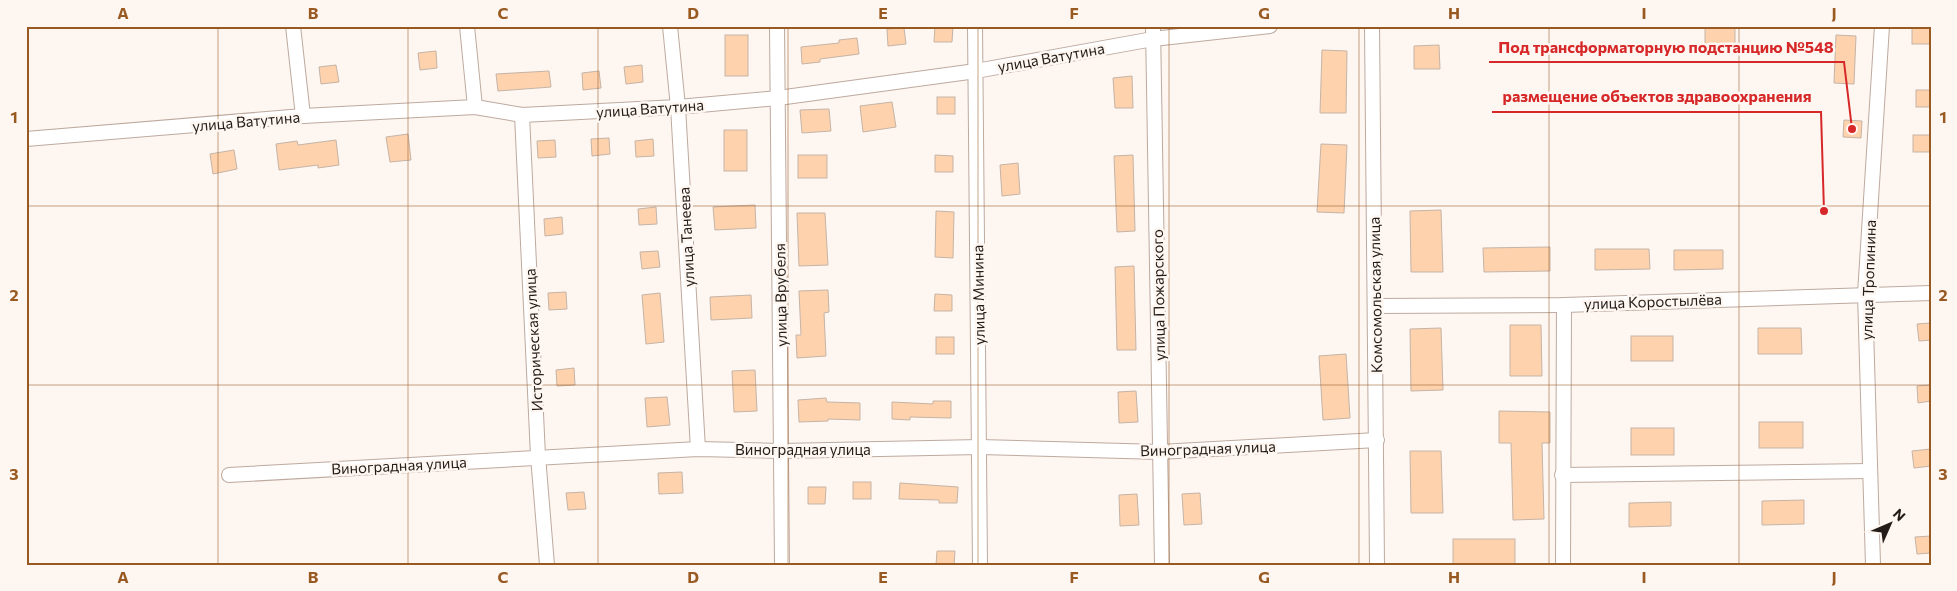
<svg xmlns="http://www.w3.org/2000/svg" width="1957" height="591" viewBox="0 0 1957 591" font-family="Commissioner,sans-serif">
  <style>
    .building { fill: #fed2ad; stroke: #c5b4a6 }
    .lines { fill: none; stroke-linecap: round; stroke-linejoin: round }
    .minor-casing { stroke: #bdaa9f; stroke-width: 16 }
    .minor { stroke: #fff; stroke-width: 14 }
    .grid { fill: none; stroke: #995a22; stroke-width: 1; stroke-opacity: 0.55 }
    .labels { text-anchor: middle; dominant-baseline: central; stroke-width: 5; stroke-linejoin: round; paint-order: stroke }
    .street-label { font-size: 15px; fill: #231c18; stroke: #fef6f1 }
    .leader { fill: none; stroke: #d62828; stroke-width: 2 }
    .callout-dot { fill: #d62828; stroke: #fef6f1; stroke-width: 2 }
    .callout-label { font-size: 16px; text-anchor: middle; font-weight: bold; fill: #d62828; stroke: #fef6f1; stroke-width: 5; stroke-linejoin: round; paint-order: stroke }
    .neatline { fill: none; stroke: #995a22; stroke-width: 2 }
    .grid-label { font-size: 16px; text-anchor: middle; font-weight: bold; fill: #995a22 }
  </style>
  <rect width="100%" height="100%" fill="#fef6f1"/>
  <g class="building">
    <path d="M935 26H953L952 42H934Z"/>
    <path d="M1705 26H1735V54L1705 53Z"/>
    <rect x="1912" y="27" width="18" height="17"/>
    <path d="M904 28 906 44 888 46 887 29Z"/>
    <rect x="725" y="35" width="23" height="41"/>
    <path d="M1836 35 1856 36 1854 84 1834 83Z"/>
    <path d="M857 38 859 54 820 59V62L802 64 801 47 839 43V40Z"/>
    <path d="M1439 45 1440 69H1414V46Z"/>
    <path d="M1322 50 1347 51 1346 113H1320Z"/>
    <path d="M436 51 437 68 420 70 418 53Z"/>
    <path d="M336 65 339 82 321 84 319 67Z"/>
    <path d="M642 65 643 82 626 84 624 67Z"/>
    <path d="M549 71 551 87 498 91 496 74Z"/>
    <path d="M599 71 601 88 583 90 582 73Z"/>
    <path d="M1132 76 1133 108H1115L1113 78Z"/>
    <rect x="1916" y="90" width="15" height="17"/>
    <rect x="937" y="97" width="18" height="17"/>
    <path d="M892 102 896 127 863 132 860 106Z"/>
    <path d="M829 109 831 131 802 133 800 110Z"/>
    <path d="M1844 120 1862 121 1861 138 1843 137Z"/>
    <rect x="724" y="130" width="23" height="41"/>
    <path d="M408 134 411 160 390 162 386 137Z"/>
    <rect x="1913" y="135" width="18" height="17"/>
    <path d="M609 138 610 154 592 156 591 139Z"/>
    <path d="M653 139 654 156 636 157 635 141Z"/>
    <path d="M336 140 339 165 318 168V165L279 170 276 144 297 141 298 145Z"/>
    <path d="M555 140 556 157 538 158 537 141Z"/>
    <path d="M1321 144 1347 145 1344 213 1317 212Z"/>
    <path d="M234 150 237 169 213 174 210 154Z"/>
    <rect x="798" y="155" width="29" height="23"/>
    <path d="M935 155 953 156V172H935Z"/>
    <path d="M1133 155 1135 231 1117 232 1114 156Z"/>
    <path d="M1018 163 1020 194 1002 196 1000 165Z"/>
    <path d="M755 205 756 228 715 230 713 207Z"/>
    <path d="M656 207 657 224 639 225 638 209Z"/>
    <path d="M1441 210 1443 272H1411L1410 211Z"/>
    <path d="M936 211 954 212 953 258 935 257Z"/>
    <path d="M797 213H825L828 265 799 266Z"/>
    <path d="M562 217 563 234 545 236 544 219Z"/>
    <path d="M1550 247V271L1484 272 1483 248Z"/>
    <path d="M1595 249H1649L1650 269 1595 270Z"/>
    <path d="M1674 250H1723V269L1674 270Z"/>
    <path d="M658 251 660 267 642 269 640 252Z"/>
    <path d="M1134 266 1136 350H1117L1115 267Z"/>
    <path d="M828 290 829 312 824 313 826 356 797 358 796 335H801L799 291Z"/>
    <path d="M566 292 567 309 549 310 548 293Z"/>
    <path d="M660 293 664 342 646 344 642 295Z"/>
    <path d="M935 294 952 295V311H934Z"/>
    <path d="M751 295 752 318 711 320 710 297Z"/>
    <path d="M1931 323V340L1919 341 1917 324Z"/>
    <path d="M1510 325H1541L1542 376H1510Z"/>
    <path d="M1441 328 1443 390 1411 391 1410 329Z"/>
    <path d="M1758 328H1801L1802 354H1758Z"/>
    <rect x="1631" y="336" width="42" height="25"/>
    <rect x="936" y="337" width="18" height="17"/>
    <path d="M1346 354 1350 418 1323 420 1319 356Z"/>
    <path d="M574 368 575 385 557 386 556 370Z"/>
    <path d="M755 370 757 411 734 412 732 371Z"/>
    <path d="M1931 385V401L1918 403 1917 386Z"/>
    <path d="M1136 391 1138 422 1119 423 1118 392Z"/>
    <path d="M667 397 670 425 647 427 645 398Z"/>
    <path d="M826 398 827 402 860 403V420L828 419V421L799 422 798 400Z"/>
    <path d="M933 401H951V418L910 417V420L892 419V402L933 404Z"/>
    <path d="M1499 411 1550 412V443H1542L1544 519 1513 520 1511 443H1499Z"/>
    <rect x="1759" y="422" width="44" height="26"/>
    <rect x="1631" y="428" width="43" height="27"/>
    <path d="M1931 449V466L1914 468 1912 451Z"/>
    <path d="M1410 451H1441L1443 513H1411Z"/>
    <path d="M682 472 683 493 659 494 658 473Z"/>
    <rect x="853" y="482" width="18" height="17"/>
    <path d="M900 483 958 487 957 503H939V500L899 499Z"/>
    <path d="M808 487H826L825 504H808Z"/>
    <path d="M584 492 586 509 568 510 566 493Z"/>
    <path d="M1200 493 1202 524 1184 525 1182 494Z"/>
    <path d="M1137 494 1139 525 1120 526 1119 495Z"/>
    <path d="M1804 500V524L1762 525V501Z"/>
    <path d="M1671 502V526L1629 527V503Z"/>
    <path d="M1931 536V553L1917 554 1915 537Z"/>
    <rect x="1453" y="539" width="62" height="26"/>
    <path d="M937 551H955L954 565H936Z"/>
  </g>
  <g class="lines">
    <g class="minor-casing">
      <g id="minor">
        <path d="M293 26 303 116"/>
        <path d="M467 26 475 107"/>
        <path d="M670 26 678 107 698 449"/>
        <path d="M777 26 782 565"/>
        <path d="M975 26 980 565"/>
        <path d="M1153 26 1162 565"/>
        <path d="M1372 26 1377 565"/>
        <path d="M522 115 538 456 547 565"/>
        <path d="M26 139 303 116 475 107 522 115 678 107 778 98 976 71 1153 39 1270 26"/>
        <path d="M1375 306 1564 305 1931 293"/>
        <path d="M229 475 698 449 781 451 980 447 1160 452 1377 440"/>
        <path d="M1562 475 1870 471"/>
        <path d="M1563 565 1564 305"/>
        <path d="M1873 565 1865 294 1882 26"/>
      </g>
    </g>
    <use href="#minor" class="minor"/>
  </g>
  <path class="grid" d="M218 26V565M408 26V565M598 26V565M788 26V565M978 26V565M1169 26V565M1359 26V565M1549 26V565M1739 26V565M26 206H1931M26 385H1931"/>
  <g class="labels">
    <g class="street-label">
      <text transform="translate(1051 57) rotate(-10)">улица Ватутина</text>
      <text transform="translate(650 108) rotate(-4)">улица Ватутина</text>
      <text transform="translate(246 121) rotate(-5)">улица Ватутина</text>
      <text transform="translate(686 237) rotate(-93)">улица Танеева</text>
      <text transform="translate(1868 280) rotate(-88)">улица Тропинина</text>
      <text transform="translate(780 295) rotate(-91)">улица Врубеля</text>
      <text transform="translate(978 295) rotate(-91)">улица Минина</text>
      <text transform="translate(1158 295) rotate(-91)">улица Пожарского</text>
      <text transform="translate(1375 295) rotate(-91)">Комсомольская улица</text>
      <text transform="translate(1653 301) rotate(-2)">улица Коростылёва</text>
      <text transform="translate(533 340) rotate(-93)">Историческая улица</text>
      <text transform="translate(1208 448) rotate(-2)">Виноградная улица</text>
      <text x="803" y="449">Виноградная улица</text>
      <text transform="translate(399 465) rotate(-3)">Виноградная улица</text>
    </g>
  </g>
  <path class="leader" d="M1852 129L1844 62H1489M1824 211L1821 112H1492"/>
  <g class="callout-dot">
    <circle cx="1852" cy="129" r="5"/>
    <circle cx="1824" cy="211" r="5"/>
  </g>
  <g class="callout-label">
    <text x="1666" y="53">Под трансформаторную подстанцию №548</text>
    <text x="1657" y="102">размещение объектов здравоохранения</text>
  </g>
  <rect width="1957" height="591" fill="none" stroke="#fef6f1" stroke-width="55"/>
  <g transform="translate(1890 524) rotate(45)" stroke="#fef6f1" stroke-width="4" paint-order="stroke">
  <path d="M0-4L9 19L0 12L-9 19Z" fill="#231c18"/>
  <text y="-8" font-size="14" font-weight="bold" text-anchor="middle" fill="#231c18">N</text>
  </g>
  <rect x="28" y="28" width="1902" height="536" class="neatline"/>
  <g class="grid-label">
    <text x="123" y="19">A</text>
    <text x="313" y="19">B</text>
    <text x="503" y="19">C</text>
    <text x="693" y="19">D</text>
    <text x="883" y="19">E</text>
    <text x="1074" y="19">F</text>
    <text x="1264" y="19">G</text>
    <text x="1454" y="19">H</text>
    <text x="1644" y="19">I</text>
    <text x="1834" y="19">J</text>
    <text x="14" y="123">1</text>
    <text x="1943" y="123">1</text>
    <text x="14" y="301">2</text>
    <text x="1943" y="301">2</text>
    <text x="14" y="480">3</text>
    <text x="1943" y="480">3</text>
    <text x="123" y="583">A</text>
    <text x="313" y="583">B</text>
    <text x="503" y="583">C</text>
    <text x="693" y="583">D</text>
    <text x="883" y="583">E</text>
    <text x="1074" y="583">F</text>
    <text x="1264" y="583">G</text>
    <text x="1454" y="583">H</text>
    <text x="1644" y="583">I</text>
    <text x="1834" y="583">J</text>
  </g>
</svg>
